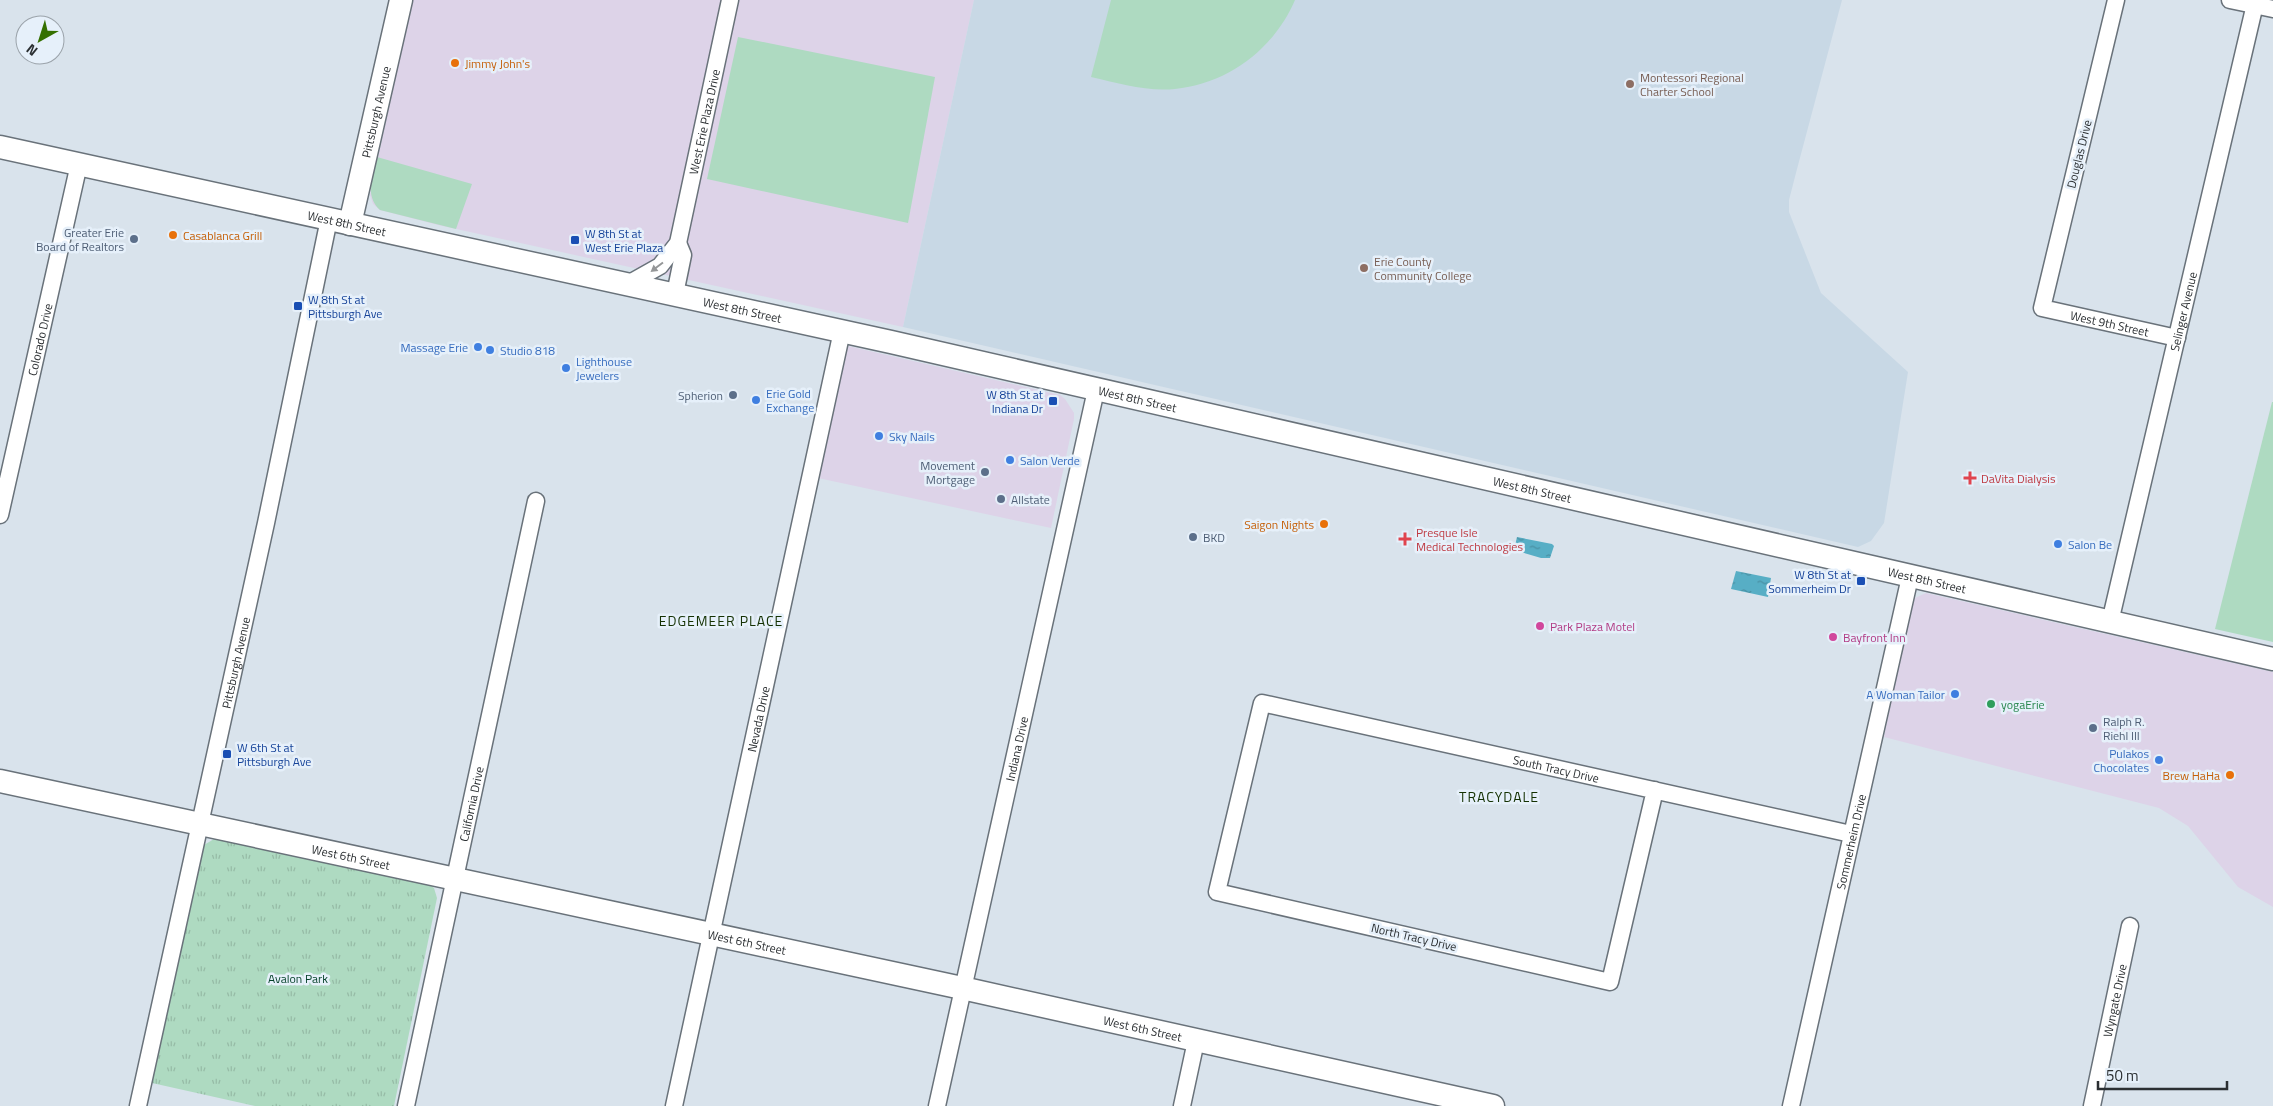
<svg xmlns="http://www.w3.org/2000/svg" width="2273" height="1106" viewBox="0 0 2273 1106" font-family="'Titillium Web',sans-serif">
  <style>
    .commercial { fill: #ddd3e8 }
    .built { fill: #c8d8e5 }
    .grass { fill: #aedac1 }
    .park { fill: url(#park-tufts) }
    .water { fill: url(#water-ripples) }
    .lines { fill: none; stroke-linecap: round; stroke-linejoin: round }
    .street-casing { stroke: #69727a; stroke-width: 19 }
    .secondary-casing { stroke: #69727a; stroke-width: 25 }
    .street { stroke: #fff; stroke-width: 16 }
    .secondary { stroke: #fff; stroke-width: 22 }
    .oneway { fill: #959798 }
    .food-dot { fill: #e8710a; stroke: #e6f0fa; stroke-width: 2 }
    .education-dot { fill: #8d6e63; stroke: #e6f0fa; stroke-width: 2 }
    .service-dot { fill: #5c6f8a; stroke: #e6f0fa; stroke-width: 2 }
    .transit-dot { fill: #1a4fb4; stroke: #e6f0fa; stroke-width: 2 }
    .shop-dot { fill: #3f7fe0; stroke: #e6f0fa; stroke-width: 2 }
    .health-dot { fill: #e0444e; stroke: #e6f0fa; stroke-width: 2 }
    .hotel-dot { fill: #d1479c; stroke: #e6f0fa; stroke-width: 2 }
    .leisure-dot { fill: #2e9e5b; stroke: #e6f0fa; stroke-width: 2 }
    .labels { text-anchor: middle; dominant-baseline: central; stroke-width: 5; stroke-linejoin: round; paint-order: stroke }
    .food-label { font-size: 12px; fill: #c56008; stroke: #e6f0fa; text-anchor: start }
    .education-label { font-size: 12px; fill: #785e54; stroke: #e6f0fa; text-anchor: start }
    .street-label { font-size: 12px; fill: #2b2f32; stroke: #e6f0fa }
    .service-label { font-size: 12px; fill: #4e5e75; stroke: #e6f0fa; text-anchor: end }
    .transit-label { font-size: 12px; fill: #164399; stroke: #e6f0fa; text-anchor: start }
    .shop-label { font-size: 12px; fill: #366cbe; stroke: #e6f0fa; text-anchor: start }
    .health-label { font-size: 12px; fill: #be3a42; stroke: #e6f0fa; text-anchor: start }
    .hotel-label { font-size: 12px; fill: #b23c85; stroke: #e6f0fa; text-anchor: start }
    .leisure-label { font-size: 12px; fill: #27864d; stroke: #e6f0fa; text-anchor: start }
    .park-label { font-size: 12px; fill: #023f27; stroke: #e6f0fa }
    .neighbourhood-label { font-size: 14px; letter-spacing: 1px; fill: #153203; stroke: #e6f0fa }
  </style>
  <defs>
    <pattern id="park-tufts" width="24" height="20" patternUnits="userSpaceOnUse" patternTransform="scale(1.25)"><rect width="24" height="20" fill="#aedac1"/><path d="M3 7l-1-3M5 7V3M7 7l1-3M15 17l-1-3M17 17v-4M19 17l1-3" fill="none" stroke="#96bba6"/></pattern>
    <pattern id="water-ripples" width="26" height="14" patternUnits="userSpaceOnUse" patternTransform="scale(1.25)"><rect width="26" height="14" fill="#57aec5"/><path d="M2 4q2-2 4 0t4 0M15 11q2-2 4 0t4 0" fill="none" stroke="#488ea1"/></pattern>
  </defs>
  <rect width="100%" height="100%" fill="#d9e3ec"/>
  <g class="commercial">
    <path d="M412 0H974L903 327 438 225 380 210 373 204 370 195Z"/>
    <path d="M848 346 1060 395 1065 399 1074 413V419L1051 528 818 478 837 378Z"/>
    <path d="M1926 593 2273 672V907L2238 887 2188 826 2159 808 1884 737 1907 622 1915 598Z"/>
  </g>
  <path class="built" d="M974 0H1842L1797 169 1789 200V212L1821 293 1908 372 1884 523 1871 541 1858 547 903 327Z"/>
  <g class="grass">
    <path d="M1111 0H1295C1274 49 1228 84 1175 89 1147 92 1118 83 1091 77Z"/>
    <path d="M738 37 935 77 908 223 707 179Z"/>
    <path d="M377 157 472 184 456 229 380 210C364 195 373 176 377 157Z"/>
    <path d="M2272 402H2273V642L2215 629Z"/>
  </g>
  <path class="park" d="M214 839 253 844 430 885 434 888 437 898 394 1106H255L152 1083 204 845Z"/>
  <g class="water">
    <path d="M1517 537 1552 544 1554 546 1550 558H1541L1514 550Z"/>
    <path d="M1736 571 1771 578 1768 597 1731 589Z"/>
  </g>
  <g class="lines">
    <g class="street-casing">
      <g id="street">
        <path id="s1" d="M2116 0 2042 308 2177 338"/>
        <path d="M2230 0 2273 9"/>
        <path id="s2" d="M628 284 660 266 678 243 730 0"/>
        <path d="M675 294 683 255 678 243"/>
        <path id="s3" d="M0 515 79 164"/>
        <path id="s4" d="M2110 622 2256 0"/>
        <path id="s5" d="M1655 790 1610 982 1217 892 1262 703 1851 834"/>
        <path id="s6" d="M138 1106 266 523 329 219"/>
        <path id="s7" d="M406 1106 536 501"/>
        <path id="s8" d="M674 1106 842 331"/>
        <path id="s9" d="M937 1106 1096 390"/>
        <path d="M1182 1106 1196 1041"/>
        <path id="s10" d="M1791 1106 1910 577"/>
        <path id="s11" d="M2092 1106 2130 926"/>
      </g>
    </g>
    <g class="secondary-casing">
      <g id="secondary">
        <path id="s12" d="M0 147 891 342 2273 659"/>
        <path id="s13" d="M350 224 401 0"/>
        <path id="s14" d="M0 781 962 988 1493 1106"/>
      </g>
    </g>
    <use href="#street" class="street"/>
    <use href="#secondary" class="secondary"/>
  </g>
  <defs><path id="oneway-solid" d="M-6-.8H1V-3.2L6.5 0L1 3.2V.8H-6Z" transform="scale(1.25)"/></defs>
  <use class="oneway" href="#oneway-solid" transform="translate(657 267) rotate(143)"/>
  <g class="food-dot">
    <circle cx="455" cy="63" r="5"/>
    <circle cx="173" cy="235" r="5"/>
    <circle cx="1324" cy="524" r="5"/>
    <circle cx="2230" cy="775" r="5"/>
  </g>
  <g class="education-dot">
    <circle cx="1630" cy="84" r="5"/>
    <circle cx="1364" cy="268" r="5"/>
  </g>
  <g class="service-dot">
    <circle cx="134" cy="239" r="5"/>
    <circle cx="733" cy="395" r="5"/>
    <circle cx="985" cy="472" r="5"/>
    <circle cx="1001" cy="499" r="5"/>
    <circle cx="1193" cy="537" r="5"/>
    <circle cx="2093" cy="728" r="5"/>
  </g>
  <g class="transit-dot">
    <rect x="570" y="235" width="10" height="10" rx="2.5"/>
    <rect x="293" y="301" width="10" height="10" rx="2.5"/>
    <rect x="1048" y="396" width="10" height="10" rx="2.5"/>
    <rect x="1856" y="576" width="10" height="10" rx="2.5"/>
    <rect x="222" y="749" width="10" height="10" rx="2.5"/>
  </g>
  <g class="shop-dot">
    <circle cx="478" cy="347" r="5"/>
    <circle cx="490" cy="350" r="5"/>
    <circle cx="566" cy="368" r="5"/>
    <circle cx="756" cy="400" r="5"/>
    <circle cx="879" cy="436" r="5"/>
    <circle cx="1010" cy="460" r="5"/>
    <circle cx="2058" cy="544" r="5"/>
    <circle cx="1955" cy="694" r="5"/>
    <circle cx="2159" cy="760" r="5"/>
  </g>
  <g class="health-dot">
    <path d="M1967.5 470.5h5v5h5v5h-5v5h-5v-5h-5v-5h5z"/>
    <path d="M1402.5 531.5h5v5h5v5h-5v5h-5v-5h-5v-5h5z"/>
  </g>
  <g class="hotel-dot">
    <circle cx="1540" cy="626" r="5"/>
    <circle cx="1833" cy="637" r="5"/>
  </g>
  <circle class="leisure-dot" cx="1991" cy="704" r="5"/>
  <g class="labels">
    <g class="food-label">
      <text x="465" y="63">Jimmy John's</text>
      <text x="183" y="235">Casablanca Grill</text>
      <text x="1314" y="524" text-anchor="end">Saigon Nights</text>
      <text x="2220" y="775" text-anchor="end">Brew HaHa</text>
    </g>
    <g class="education-label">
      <text x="1640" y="77">Montessori Regional<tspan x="1640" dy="14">Charter School</tspan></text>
      <text x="1374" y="261">Erie County<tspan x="1374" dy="14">Community College</tspan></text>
    </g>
    <g class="street-label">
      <text stroke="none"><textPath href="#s13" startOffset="115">Pittsburgh Avenue</textPath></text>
      <text stroke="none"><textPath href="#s2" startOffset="190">West Erie Plaza Drive</textPath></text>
      <text transform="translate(2079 154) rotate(-76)">Douglas Drive</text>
      <text stroke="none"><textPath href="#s12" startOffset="355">West 8th Street</textPath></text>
      <text stroke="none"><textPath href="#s12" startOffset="760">West 8th Street</textPath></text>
      <text stroke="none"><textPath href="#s4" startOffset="319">Selinger Avenue</textPath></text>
      <text stroke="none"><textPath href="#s1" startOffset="386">West 9th Street</textPath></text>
      <text stroke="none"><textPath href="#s3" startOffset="180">Colorado Drive</textPath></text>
      <text stroke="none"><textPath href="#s12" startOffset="1165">West 8th Street</textPath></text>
      <text stroke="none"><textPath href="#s12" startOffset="1570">West 8th Street</textPath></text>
      <text stroke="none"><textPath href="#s12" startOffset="1975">West 8th Street</textPath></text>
      <text stroke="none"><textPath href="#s6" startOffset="454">Pittsburgh Avenue</textPath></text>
      <text stroke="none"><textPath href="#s8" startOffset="396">Nevada Drive</textPath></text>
      <text stroke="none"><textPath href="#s9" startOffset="366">Indiana Drive</textPath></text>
      <text stroke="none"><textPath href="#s5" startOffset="1096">South Tracy Drive</textPath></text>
      <text stroke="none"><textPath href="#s7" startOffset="309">California Drive</textPath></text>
      <text stroke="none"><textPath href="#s10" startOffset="271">Sommerheim Drive</textPath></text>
      <text stroke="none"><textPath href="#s14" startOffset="359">West 6th Street</textPath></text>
      <text transform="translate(1414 937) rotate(13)">North Tracy Drive</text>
      <text stroke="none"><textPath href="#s14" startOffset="764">West 6th Street</textPath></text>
      <text stroke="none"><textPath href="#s11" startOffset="108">Wyngate Drive</textPath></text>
      <text stroke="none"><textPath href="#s14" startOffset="1169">West 6th Street</textPath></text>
    </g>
    <g class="service-label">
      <text x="124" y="232">Greater Erie<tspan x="124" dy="14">Board of Realtors</tspan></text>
      <text x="723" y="395">Spherion</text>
      <text x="975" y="465">Movement<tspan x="975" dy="14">Mortgage</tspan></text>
      <text x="1011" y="499" text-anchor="start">Allstate</text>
      <text x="1203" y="537" text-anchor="start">BKD</text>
      <text x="2103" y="721" text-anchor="start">Ralph R.<tspan x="2103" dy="14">Riehl III</tspan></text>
    </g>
    <g class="transit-label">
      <text x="585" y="233">W 8th St at<tspan x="585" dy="14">West Erie Plaza</tspan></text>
      <text x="308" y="299">W 8th St at<tspan x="308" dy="14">Pittsburgh Ave</tspan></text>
      <text x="1043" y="394" text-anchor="end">W 8th St at<tspan x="1043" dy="14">Indiana Dr</tspan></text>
      <text x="1851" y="574" text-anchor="end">W 8th St at<tspan x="1851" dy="14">Sommerheim Dr</tspan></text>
      <text x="237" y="747">W 6th St at<tspan x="237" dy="14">Pittsburgh Ave</tspan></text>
    </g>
    <g class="shop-label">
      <text x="468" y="347" text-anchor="end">Massage Erie</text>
      <text x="500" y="350">Studio 818</text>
      <text x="576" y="361">Lighthouse<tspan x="576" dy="14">Jewelers</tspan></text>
      <text x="766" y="393">Erie Gold<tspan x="766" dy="14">Exchange</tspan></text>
      <text x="889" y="436">Sky Nails</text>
      <text x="1020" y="460">Salon Verde</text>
      <text x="2068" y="544">Salon Be</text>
      <text x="1945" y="694" text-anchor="end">A Woman Tailor</text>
      <text x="2149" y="753" text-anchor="end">Pulakos<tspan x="2149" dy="14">Chocolates</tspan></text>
    </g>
    <g class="health-label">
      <text x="1981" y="478">DaVita Dialysis</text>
      <text x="1416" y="532">Presque Isle<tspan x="1416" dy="14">Medical Technologies</tspan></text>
    </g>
    <g class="hotel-label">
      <text x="1550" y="626">Park Plaza Motel</text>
      <text x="1843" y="637">Bayfront Inn</text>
    </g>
    <g class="leisure-label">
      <text x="2001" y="704">yogaErie</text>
    </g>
    <g class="park-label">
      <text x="298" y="978">Avalon Park</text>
    </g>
    <g class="neighbourhood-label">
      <text x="721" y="620">EDGEMEER PLACE</text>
      <text x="1499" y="796">TRACYDALE</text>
    </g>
  </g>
  <g transform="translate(40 40) rotate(219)"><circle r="24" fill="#e6f0fa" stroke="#9ba3aa"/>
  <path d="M0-4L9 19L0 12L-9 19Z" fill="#357000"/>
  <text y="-8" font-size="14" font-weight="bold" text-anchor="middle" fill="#2b2f32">N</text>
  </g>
  <path d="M2098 1081v8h129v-8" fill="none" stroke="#2b2f32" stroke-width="2.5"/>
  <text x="2106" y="1081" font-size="15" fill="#2b2f32" stroke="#e6f0fa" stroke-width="4" paint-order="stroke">50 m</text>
</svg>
